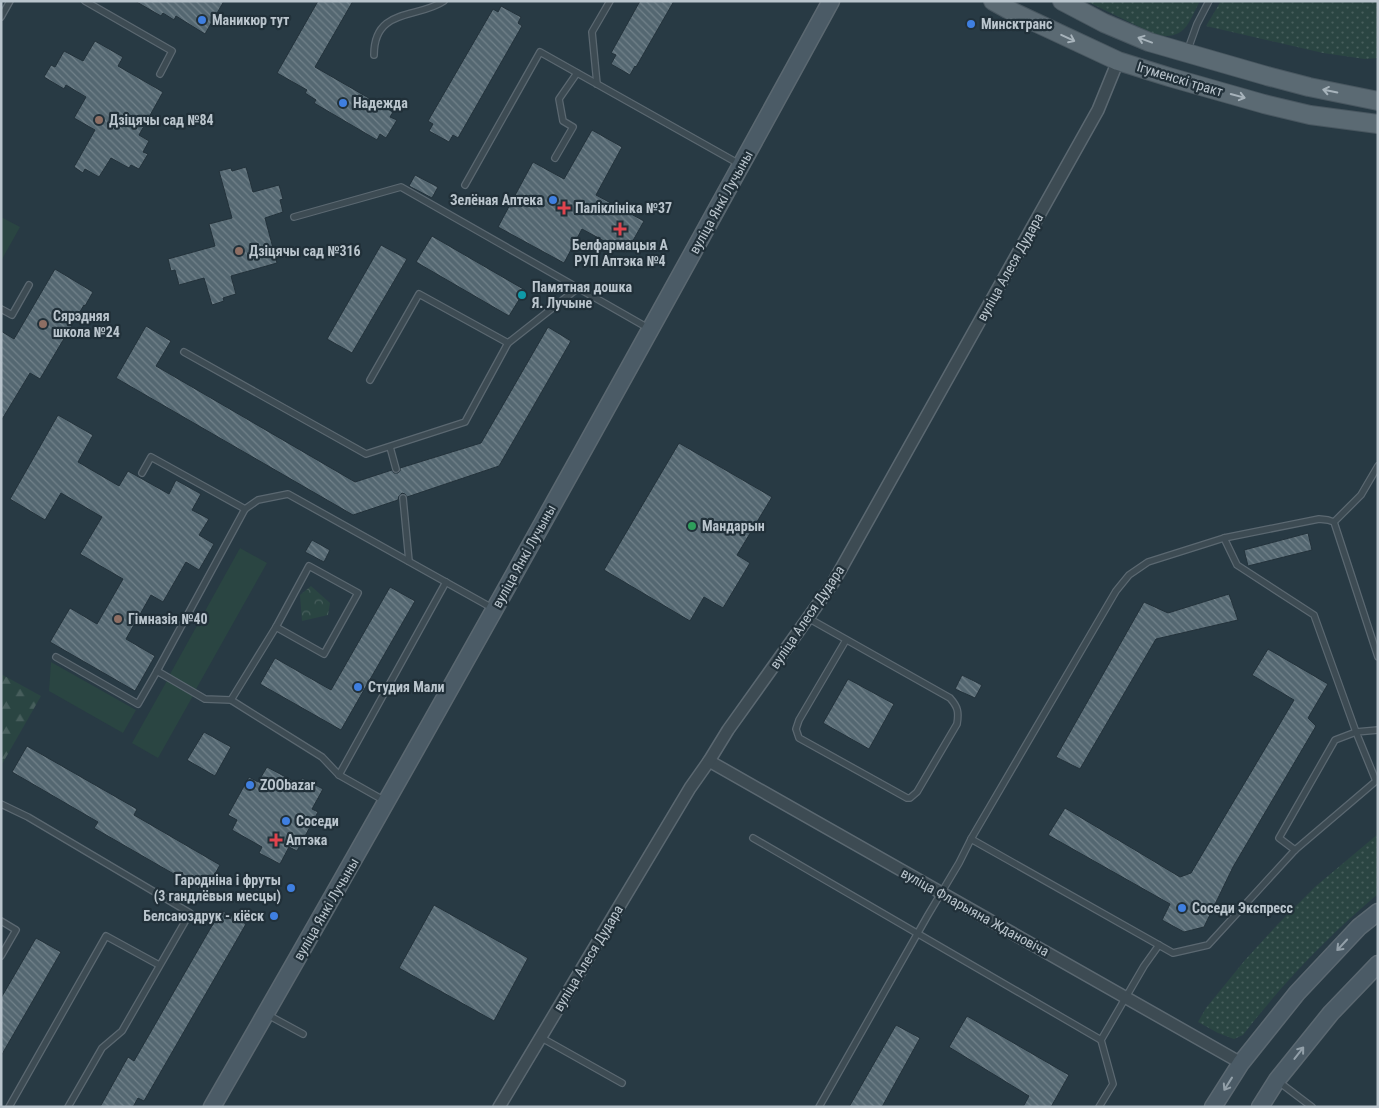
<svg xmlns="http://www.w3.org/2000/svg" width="1379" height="1108" viewBox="0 0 1379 1108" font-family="'Roboto Condensed',sans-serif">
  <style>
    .grass { fill: url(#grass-dots) }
    .forest { fill: url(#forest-firs) }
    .park { fill: url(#park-crowns) }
    .pitch { fill: #2a4542 }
    .building { fill: url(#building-back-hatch); stroke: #23323b }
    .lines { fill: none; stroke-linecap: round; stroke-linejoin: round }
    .service-casing { stroke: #5b6871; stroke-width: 8 }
    .minor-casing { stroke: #5b6871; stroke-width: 14 }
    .secondary-casing { stroke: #5b6871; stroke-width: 19 }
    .primary-casing { stroke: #495760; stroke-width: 20 }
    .service { stroke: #3d4b53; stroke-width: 5.5 }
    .minor { stroke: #3d4b53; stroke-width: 11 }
    .secondary { stroke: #4b5b66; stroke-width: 16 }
    .primary { stroke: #5b6a73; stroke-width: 18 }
    .oneway { stroke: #a7b3bb }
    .oneway2 { stroke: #93a0a9 }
    .shop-dot { fill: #3f7fe0; stroke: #213039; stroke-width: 2 }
    .education-dot { fill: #8d6e63; stroke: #213039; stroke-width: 2 }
    .health-dot { fill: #e0444e; stroke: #213039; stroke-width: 2 }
    .culture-dot { fill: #0f9aa8; stroke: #213039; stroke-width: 2 }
    .leisure-dot { fill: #2e9e5b; stroke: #213039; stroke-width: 2 }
    .labels { text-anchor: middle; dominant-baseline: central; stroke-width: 4.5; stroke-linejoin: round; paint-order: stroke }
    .poi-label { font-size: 14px; font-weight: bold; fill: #bac5cd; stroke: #213039; text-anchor: start }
    .street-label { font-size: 14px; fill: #bac5cd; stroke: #213039 }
  </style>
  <defs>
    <pattern id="grass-dots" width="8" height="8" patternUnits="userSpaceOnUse" patternTransform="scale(1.25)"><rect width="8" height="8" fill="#2a4542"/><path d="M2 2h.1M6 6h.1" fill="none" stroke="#475e5c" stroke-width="1.8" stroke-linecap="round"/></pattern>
    <pattern id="forest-firs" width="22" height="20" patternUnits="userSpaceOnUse" patternTransform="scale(1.25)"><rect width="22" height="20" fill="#2a4542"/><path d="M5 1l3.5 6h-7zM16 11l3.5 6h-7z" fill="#475e5c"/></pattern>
    <pattern id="park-crowns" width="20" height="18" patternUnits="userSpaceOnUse" patternTransform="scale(1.25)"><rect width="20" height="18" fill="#2a4542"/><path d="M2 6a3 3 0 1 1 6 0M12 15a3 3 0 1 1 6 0" fill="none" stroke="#475e5c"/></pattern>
    <pattern id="building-back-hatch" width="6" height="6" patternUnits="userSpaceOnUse" patternTransform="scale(1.25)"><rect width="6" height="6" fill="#546771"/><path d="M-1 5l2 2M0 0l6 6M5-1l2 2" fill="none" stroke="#72828a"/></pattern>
  </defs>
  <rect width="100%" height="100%" fill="#283a44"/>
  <g class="grass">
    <path d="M1086 1H1200C1188 23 1186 40 1156 35Z"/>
    <path d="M1221 1H1378V58L1365 59 1323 53 1206 26Z"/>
    <path d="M1378 834V894C1329 935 1282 984 1243 1035L1234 1039 1218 1033 1198 1022 1206 1008 1245 960 1278 924 1316 886Z"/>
  </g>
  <path class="forest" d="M1 674 41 696 1 766Z"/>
  <path class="park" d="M311 586 330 603 328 615 302 621 300 595Z"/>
  <g class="pitch">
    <path d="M1 217 20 227 1 261Z"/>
    <path d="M240 548 267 563 195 691 169 676Z"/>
    <path d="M51 662 136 710 123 733 49 691Z"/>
    <path d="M168 679 194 694 158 758 132 743Z"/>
  </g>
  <g class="building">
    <path d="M135 1H224L205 34 176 16 174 20 163 13 161 16Z"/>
    <path d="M318 1H353L315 67 393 112 390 117 397 120 386 138 380 134 377 140 314 103 316 100 305 93 307 90 277 73Z"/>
    <path d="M640 1H674L636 67 635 66 630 75 611 64 616 55 611 53Z"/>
    <path d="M501 6 521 17 518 23 522 26 458 138 453 135 449 142 429 131 433 124 428 121 493 9 498 12Z"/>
    <path d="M95 41 123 57 118 66 163 92 139 135 149 141 143 152 148 154 139 169 131 165 129 168 111 158 99 177 85 169 83 173 74 167 95 130 74 118 86 97 66 85 64 89 44 77 51 65 55 67 64 51 83 61Z"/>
    <path d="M592 130 622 147 596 195 644 221 626 253 582 229 564 263 498 227 533 162 564 179Z"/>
    <path d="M246 167 253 192 279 185 283 199 280 200 283 212 265 218 277 263 231 276 236 294 223 298 224 301 212 305 204 278 179 285 175 270 171 271 168 259 215 246 209 224 232 218 219 171 231 168 232 171Z"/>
    <path d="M415 175 438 187 432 198 409 186Z"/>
    <path d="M432 236 525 290 509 316 416 262Z"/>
    <path d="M381 245 407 259 352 353 327 339Z"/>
    <path d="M55 269 93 292 85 306 84 305 40 379 30 373 1 421V331L14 339Z"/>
    <path d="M146 326 171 341 156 366 355 482 392 470 394 473H398L400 471V468L481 443 548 327 571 341 499 466 407 497 405 494 402 493 399 496 398 500 353 515 116 378Z"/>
    <path d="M58 415 93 435 78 462 119 486 128 471 169 494 176 480 201 494 192 510 209 519 199 535 214 544 199 570 186 562 163 602 151 595 126 639 155 656 135 691 50 642 70 608 97 624 123 579 80 554 102 517 61 493 45 520 10 499Z"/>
    <path d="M679 443 772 497 737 555 750 563 723 608 704 597 690 621 604 570Z"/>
    <path d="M1308 533 1312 550 1248 566 1244 550Z"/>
    <path d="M312 540 330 550 324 562 305 552Z"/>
    <path d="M390 587 415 601 341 730 260 684 275 658 331 690Z"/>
    <path d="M1229 594 1238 620 1156 639 1080 769 1056 757 1144 602 1168 613Z"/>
    <path d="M1268 649 1328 684 1308 718 1316 726 1233 867 1204 927 1184 932 1162 920 1170 904 1048 835 1065 808 1180 877 1191 873 1294 700 1252 675Z"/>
    <path d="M962 675 982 685 975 698 955 689Z"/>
    <path d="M848 679 894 704 869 749 823 723Z"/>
    <path d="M204 732 231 747 215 776 187 760Z"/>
    <path d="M27 746 137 809 134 815 220 865 205 892 94 828 98 822 12 772Z"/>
    <path d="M267 767 299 784 302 778 323 789 312 809 318 812 297 851 289 847 280 864 259 853 262 847 232 830 237 820 228 815 249 777 258 782Z"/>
    <path d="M434 905 528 958 494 1021 399 968Z"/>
    <path d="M221 910 246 924 144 1101 138 1098 133 1107H100L128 1057 134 1061Z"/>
    <path d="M36 938 61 952 1 1056V998Z"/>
    <path d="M967 1016 1069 1075 1051 1107H1023L1029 1096 949 1047Z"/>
    <path d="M896 1025 920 1038 882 1107H849Z"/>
  </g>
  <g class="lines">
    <g class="service-casing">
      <g id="service">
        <path d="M85 1 172 51 160 74"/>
        <path d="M1 17 10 1"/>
        <path d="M1187 52 1197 24 1209 1"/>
        <path d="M374 55C374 7 418 19 444 1"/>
        <path d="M597 84 592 32 610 1"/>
        <path d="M555 158 573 127 563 121 559 99 577 73"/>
        <path d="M465 185 540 52 741 165"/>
        <path d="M294 217 401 187 648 328"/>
        <path d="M1 309 12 315 29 285"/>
        <path d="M184 352 366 454 465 422 508 343 578 288"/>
        <path d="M370 380 419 294 508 343"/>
        <path d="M390 447 396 469"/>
        <path d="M142 473 151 457 245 509 258 500 288 494 494 609"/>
        <path d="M403 498 409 561"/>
        <path d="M1334 522 1378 657"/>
        <path d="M1334 522 1361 495 1378 466"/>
        <path d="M1224 538 1237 565 1314 615 1356 732 1335 740 1279 838 1295 850"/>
        <path d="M309 566 358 593 324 654 276 627Z"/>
        <path d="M808 618 950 698C958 707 959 712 957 724L917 792 910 798H907L799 738 796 729 799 720 846 640"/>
        <path d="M56 657 138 704 157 671 205 699 231 700 322 757 339 775 385 801"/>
        <path d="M157 671 245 509"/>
        <path d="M231 700 276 627"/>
        <path d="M339 775 446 582"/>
        <path d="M1 804 28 817 190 913 122 1031 102 1048 68 1107"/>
        <path d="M753 838 1101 1040"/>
        <path d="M971 839 1173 953 1208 945 1295 850 1376 781 1356 732 1378 730"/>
        <path d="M1 921 16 930 1 956"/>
        <path d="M268 1015 303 1034"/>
        <path d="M540 1037 622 1083"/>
        <path d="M1279 1082 1312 1107"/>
        <path d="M9 1107 106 936 159 965"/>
        <path d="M819 1107 928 915 959 863 971 839 1116 591 1129 575 1148 562 1224 538 1319 519 1328 520 1334 522"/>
        <path d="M1099 1107 1113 1084 1101 1040 1144 966 1159 945"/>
      </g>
    </g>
    <g class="minor-casing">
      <g id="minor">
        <path d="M709 761 1241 1063"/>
        <path d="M499 1107 690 788 709 761 728 730 833 583 1098 110 1118 61"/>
      </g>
    </g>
    <g class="secondary-casing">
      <g id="secondary">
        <path d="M212 1107C423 741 628 372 831 1"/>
        <path d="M1213 1107 1241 1063 1297 993 1359 927 1378 912"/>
        <path d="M1260 1107 1277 1080 1331 1013 1378 964"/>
      </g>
    </g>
    <g class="primary-casing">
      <g id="primary">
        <path d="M993 1 1011 11 1118 61 1169 77 1264 104 1310 115 1378 124"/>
        <path d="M1062 1 1104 23 1149 42 1267 76 1309 87 1378 101"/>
      </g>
    </g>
    <use href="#service" class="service"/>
    <use href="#minor" class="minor"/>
    <use href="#secondary" class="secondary"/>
    <use href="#primary" class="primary"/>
  </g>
  <defs><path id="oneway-shaft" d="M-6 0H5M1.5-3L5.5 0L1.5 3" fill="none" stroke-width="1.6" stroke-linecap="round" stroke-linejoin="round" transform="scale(1.25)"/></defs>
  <g class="oneway">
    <use href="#oneway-shaft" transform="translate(1068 38) rotate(25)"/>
    <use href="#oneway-shaft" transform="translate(1145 40) rotate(-160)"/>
    <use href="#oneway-shaft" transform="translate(1330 91) rotate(-168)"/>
    <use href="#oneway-shaft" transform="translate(1238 96) rotate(15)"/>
  </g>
  <g class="oneway2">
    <use href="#oneway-shaft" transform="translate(1342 945) rotate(133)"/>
    <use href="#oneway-shaft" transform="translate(1299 1053) rotate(-52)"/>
    <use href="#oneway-shaft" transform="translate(1228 1084) rotate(122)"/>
  </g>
  <g class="shop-dot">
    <circle cx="202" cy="20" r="5"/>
    <circle cx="971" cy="24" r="5"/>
    <circle cx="343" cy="103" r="5"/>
    <circle cx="553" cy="200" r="5"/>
    <circle cx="358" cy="687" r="5"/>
    <circle cx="250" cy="785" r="5"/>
    <circle cx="286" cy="821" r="5"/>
    <circle cx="291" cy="888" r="5"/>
    <circle cx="1182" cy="908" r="5"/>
    <circle cx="274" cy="916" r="5"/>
  </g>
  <g class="education-dot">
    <circle cx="99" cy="120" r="5"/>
    <circle cx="239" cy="251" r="5"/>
    <circle cx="43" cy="324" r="5"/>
    <circle cx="118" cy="619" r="5"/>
  </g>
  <g class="health-dot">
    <path d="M561.5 200.5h5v5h5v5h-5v5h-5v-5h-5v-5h5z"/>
    <path d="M617.5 221.5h5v5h5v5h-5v5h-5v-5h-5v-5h5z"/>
    <path d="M273.5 832.5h5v5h5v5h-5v5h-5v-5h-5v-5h5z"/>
  </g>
  <circle class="culture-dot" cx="522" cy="295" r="5"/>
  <circle class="leisure-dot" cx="692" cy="526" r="5"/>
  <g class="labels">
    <g class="poi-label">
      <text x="212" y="20">Маникюр тут</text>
      <text x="981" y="24">Минсктранс</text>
      <text x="353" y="103">Надежда</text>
      <text x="109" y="120">Дзіцячы сад №84</text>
      <text x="543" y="200" text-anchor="end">Зелёная Аптека</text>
      <text x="575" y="208">Паліклініка №37</text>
      <text x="620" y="245" text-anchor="middle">Белфармацыя А<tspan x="620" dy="16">РУП Аптэка №4</tspan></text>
      <text x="249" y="251">Дзіцячы сад №316</text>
      <text x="532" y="287">Памятная дошка<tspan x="532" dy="16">Я. Лучыне</tspan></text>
      <text x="53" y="316">Сярэдняя<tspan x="53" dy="16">школа №24</tspan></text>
      <text x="702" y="526">Мандарын</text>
      <text x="128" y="619">Гімназія №40</text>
      <text x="368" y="687">Студия Мали</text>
      <text x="260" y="785">ZOObazar</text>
      <text x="296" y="821">Соседи</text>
      <text x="286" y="840">Аптэка</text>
      <text x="281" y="880" text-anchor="end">Гародніна і фруты<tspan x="281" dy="16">(3 гандлёвыя месцы)</tspan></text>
      <text x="1192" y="908">Соседи Экспресс</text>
      <text x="264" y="916" text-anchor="end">Белсаюздрук - кіёск</text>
    </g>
    <g class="street-label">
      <text transform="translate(1180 79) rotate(17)">Ігуменскі тракт</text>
      <text transform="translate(721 202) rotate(-61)">вуліца Янкі Лучыны</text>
      <text transform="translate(1010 267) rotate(-61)">вуліца Алеся Дудара</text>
      <text transform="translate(524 556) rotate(-61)">вуліца Янкі Лучыны</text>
      <text transform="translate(807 617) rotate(-56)">вуліца Алеся Дудара</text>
      <text transform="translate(326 909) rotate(-60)">вуліца Янкі Лучыны</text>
      <text transform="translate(975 912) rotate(29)">вуліца Фларыяна Ждановіча</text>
      <text transform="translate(588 958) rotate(-59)">вуліца Алеся Дудара</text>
    </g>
  </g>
  <rect width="1379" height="1108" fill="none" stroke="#bac5cd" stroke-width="5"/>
</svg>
